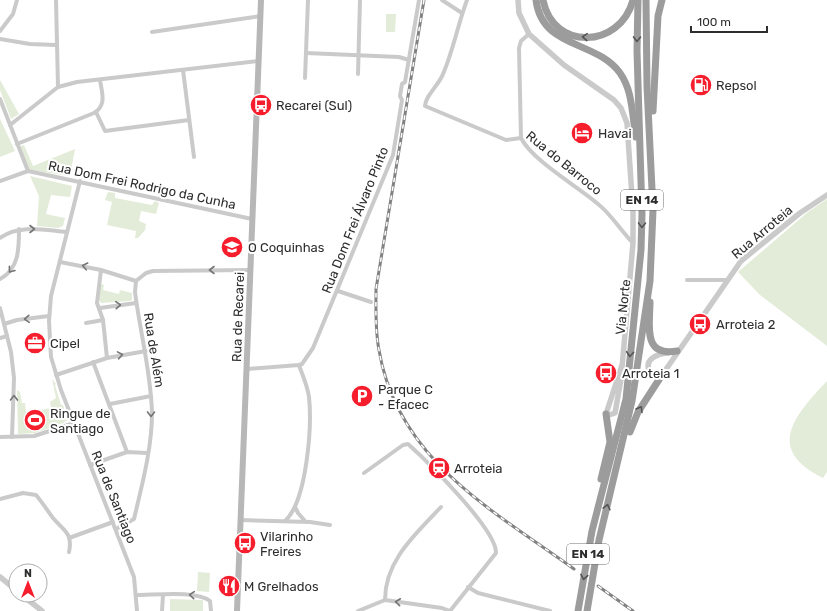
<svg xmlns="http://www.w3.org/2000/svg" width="827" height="611" viewBox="0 0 827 611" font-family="Rubik,sans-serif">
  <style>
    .green { fill: #e3ecd8 }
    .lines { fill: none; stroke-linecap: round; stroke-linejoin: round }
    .minor { stroke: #cacaca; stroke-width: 4 }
    .tertiary { stroke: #cacaca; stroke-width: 5.5 }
    .secondary { stroke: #b7b7b7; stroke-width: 6 }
    .trunk { stroke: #9c9c9c; stroke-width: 7 }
    .rail-casing { stroke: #828282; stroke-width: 3 }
    .rail { stroke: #fff; stroke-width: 1.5; stroke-dasharray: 4.5; stroke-linecap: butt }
    .oneway { stroke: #545454 }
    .oneway2 { stroke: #747474 }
    .labels { text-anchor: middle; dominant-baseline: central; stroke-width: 4; stroke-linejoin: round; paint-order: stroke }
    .shield { fill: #fff; stroke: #6c6c6c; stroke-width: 1 }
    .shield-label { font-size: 12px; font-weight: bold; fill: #2d2d2d }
    .poi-label { font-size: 13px; fill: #2d2d2d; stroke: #fff; text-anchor: start }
    .street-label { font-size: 13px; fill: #2d2d2d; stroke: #fff }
  </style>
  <rect width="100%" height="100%" fill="#fff"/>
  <g class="green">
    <path d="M386 14H396L395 32H386Z"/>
    <path d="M0 80 19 114 11 119 0 90Z"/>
    <path d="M0 119 15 151 0 157Z"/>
    <path d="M24 145 33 166 75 149 70 176 29 170 20 147Z"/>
    <path d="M30 176 72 186 70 197 51 195 46 214 65 218 63 226 58 228 37 226 39 196Z"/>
    <path d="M108 192 115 193V198L152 205 155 201 159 203 156 214 141 211 139 221 146 224 145 230 138 238H135L136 231 107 225 112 202 105 200Z"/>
    <path d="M827 199V346L760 295 738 272 808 212Z"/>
    <path d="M101 284 104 285 103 290 119 294 120 290 132 293V300L130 301 101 303 99 300Z"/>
    <path d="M52 379 56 384 55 385 61 405H63L67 420 63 423 35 433 18 434 17 390 20 392 22 403H25L26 413 51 408 50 402 56 398Z"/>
    <path d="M827 381V472L823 478C764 449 795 415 827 381Z"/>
    <path d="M198 572 210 573 209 592 197 591Z"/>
    <path d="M170 599 203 600V611H170Z"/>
  </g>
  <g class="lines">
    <g class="minor">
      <path d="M56 0 58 87"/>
      <path d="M442 0 462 13"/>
      <path d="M467 0C458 24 453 51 443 74 439 85 425 96 425 106L506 140 521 138"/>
      <path d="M0 31 13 14 17 0"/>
      <path d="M152 32 261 16"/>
      <path d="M529 34 521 41 519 48 521 138C533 161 577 186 598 204 611 214 621 231 633 243"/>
      <path d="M0 39 30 44 56 45"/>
      <path d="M306 53 399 57 409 60"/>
      <path d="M183 70 194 157"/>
      <path d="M358 74 360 0"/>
      <path d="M305 78 308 0"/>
      <path d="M0 99 28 171"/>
      <path d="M96 112 105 131 189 120"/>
      <path d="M10 125 58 87 77 82 259 61"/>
      <path d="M17 144 94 113C107 105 102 93 100 80"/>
      <path d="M28 171 252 219"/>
      <path d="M0 181 28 171"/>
      <path d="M80 181 51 296 49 321 51 357 61 390 134 577 137 611"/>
      <path d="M0 238C19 224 44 230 66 232"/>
      <path d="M60 262 101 270 136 281"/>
      <path d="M101 270 97 303 103 320 107 358"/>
      <path d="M0 279C19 269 19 249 19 229"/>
      <path d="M687 280H727"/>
      <path d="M338 291 371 302"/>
      <path d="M0 308 11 352 14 378 12 437"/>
      <path d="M100 308 136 303"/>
      <path d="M86 323 103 320"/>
      <path d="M4 324 17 320 49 316"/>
      <path d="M0 338 7 336"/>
      <path d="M93 362 127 452"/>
      <path d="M247 369 299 365 302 364 313 348 393 155 402 100 400 96 402 84 405 82 419 0"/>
      <path d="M56 375 107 358 146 351"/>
      <path d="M110 404 151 396"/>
      <path d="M0 437 34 436 74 423"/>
      <path d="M90 465 127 452 147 453"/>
      <path d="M364 473 403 445 408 444C427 461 497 530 496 553L450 611"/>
      <path d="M0 499 23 493 36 495C42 502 47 510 53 518 64 531 73 533 69 552"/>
      <path d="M295 507 298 513 305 521"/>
      <path d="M241 520 310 522 330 525"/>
      <path d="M285 521C307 501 312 426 309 397 307 384 303 377 299 365"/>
      <path d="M116 529 134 519C142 485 152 448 152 413 151 372 140 332 135 292L136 281 146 273 153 271 251 270"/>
      <path d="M69 538 113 522"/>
      <path d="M468 587 478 593 550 611"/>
      <path d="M137 595C155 595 197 590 210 601L211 611"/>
      <path d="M385 600C385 560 416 534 441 507"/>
      <path d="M162 611 163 595"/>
      <path d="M358 611 385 600 442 608 450 611"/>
    </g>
    <g class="tertiary">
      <path d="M518 0 519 13 529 34 564 65 614 100 621 108 627 123 633 211V243L621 379 615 413 609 415 606 414 622 365"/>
      <path d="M668 353C657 354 643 359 650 373L660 378 741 261 800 213 827 195"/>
      <path d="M0 577 16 590"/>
      <path d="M22 595 42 611"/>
    </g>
    <path class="secondary" d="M237 611 261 0"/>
    <g class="trunk">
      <path d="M536 0C542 49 596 40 620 73 633 91 632 116 636 137"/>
      <path d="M543 0C553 51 620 49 633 0"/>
      <path d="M653 111 658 16 662 0"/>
      <path d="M650 302C650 325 642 357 677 351"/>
      <path d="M630 432 638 412 660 378"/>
      <path d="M601 479 610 442 606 414"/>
      <path d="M578 611 592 531 626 399 641 250 642 214 637 51 638 0"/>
      <path d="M587 611 599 540 632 401 650 281 653 210 647 86 646 0"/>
    </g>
    <g class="rail-casing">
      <g id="rail">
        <path d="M424 0 376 289C376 309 375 330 379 350 397 459 492 510 574 569"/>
        <path d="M598 586 633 611"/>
      </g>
    </g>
    <use href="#rail" class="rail"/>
  </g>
  <defs><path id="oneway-chevron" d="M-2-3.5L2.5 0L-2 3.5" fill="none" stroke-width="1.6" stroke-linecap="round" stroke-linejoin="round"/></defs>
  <g class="oneway">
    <use href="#oneway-chevron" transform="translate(585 37) rotate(-177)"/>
    <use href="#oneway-chevron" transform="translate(637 39) rotate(91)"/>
    <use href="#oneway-chevron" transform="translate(642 225) rotate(91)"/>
    <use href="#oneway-chevron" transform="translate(630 354) rotate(95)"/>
    <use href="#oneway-chevron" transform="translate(640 409) rotate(-59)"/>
    <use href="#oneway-chevron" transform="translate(607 507) rotate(-76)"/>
    <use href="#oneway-chevron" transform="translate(584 577) rotate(100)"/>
  </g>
  <g class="oneway2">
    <use href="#oneway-chevron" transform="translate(32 229)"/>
    <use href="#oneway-chevron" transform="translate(85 266) rotate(-168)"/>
    <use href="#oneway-chevron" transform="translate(11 270) rotate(127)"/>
    <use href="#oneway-chevron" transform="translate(212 270) rotate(180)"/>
    <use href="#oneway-chevron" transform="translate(118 305) rotate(-4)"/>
    <use href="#oneway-chevron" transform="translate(27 319) rotate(176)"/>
    <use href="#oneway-chevron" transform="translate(120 355) rotate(-10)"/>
    <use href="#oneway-chevron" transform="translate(14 398) rotate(-89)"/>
    <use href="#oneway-chevron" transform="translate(151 414) rotate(91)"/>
    <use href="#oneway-chevron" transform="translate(192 595) rotate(-175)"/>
    <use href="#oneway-chevron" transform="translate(398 602) rotate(-174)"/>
  </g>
  <defs>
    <g id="fuel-disc" transform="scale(1.15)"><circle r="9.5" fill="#f61d2c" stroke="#fff"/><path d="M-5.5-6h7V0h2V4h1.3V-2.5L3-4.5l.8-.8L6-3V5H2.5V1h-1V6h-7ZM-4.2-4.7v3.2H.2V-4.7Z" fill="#fff"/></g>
    <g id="bus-disc" transform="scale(1.15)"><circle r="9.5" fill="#f61d2c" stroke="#fff"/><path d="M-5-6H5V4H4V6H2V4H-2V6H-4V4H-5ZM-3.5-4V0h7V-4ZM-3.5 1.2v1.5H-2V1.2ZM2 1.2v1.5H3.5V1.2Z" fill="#fff"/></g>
    <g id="hotel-disc" transform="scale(1.15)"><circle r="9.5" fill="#f61d2c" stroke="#fff"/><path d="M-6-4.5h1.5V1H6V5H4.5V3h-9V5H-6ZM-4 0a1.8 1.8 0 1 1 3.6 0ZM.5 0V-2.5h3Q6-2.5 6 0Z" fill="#fff"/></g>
    <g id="school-disc" transform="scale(1.15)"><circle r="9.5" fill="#f61d2c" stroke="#fff"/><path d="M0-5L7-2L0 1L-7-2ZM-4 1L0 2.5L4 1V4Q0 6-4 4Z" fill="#fff"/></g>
    <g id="office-disc" transform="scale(1.15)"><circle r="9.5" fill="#f61d2c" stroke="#fff"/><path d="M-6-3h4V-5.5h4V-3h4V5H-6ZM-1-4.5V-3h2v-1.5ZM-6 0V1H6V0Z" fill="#fff"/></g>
    <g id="parking-disc" transform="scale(1.15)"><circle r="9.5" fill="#f61d2c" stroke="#fff"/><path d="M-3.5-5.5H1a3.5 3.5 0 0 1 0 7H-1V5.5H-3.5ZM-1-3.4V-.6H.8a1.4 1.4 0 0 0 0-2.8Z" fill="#fff"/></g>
    <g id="stadium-disc" transform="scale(1.15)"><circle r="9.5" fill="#f61d2c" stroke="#fff"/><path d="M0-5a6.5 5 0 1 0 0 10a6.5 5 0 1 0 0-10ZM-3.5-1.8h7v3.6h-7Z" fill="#fff"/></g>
    <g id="station-disc" transform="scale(1.15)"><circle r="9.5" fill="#f61d2c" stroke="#fff"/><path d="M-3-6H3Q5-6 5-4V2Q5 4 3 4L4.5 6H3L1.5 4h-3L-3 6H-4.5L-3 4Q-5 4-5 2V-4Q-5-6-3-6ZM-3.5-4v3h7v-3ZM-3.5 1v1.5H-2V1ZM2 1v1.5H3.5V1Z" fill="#fff"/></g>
    <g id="restaurant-disc" transform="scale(1.15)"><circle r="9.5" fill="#f61d2c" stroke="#fff"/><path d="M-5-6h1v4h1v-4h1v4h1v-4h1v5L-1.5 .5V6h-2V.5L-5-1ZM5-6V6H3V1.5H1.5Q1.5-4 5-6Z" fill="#fff"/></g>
  </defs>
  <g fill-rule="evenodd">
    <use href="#fuel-disc" x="701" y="85"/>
    <use href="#bus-disc" x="261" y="105"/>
    <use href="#hotel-disc" x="582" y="133"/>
    <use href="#school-disc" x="232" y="247"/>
    <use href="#bus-disc" x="700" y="324"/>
    <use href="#office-disc" x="35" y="343"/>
    <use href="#bus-disc" x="606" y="373"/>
    <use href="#parking-disc" x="362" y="396"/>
    <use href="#stadium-disc" x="35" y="420"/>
    <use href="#station-disc" x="439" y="468"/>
    <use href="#bus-disc" x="245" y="543"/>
    <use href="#restaurant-disc" x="229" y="586"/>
  </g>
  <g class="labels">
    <g class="shield">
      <rect x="621" y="190" width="42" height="20" rx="3"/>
      <rect x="567" y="544" width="42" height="20" rx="3"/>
    </g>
    <g class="shield-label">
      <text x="642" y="200">EN 14</text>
      <text x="588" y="554">EN 14</text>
    </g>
    <g class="poi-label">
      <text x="716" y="85">Repsol</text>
      <text x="276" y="105">Recarei (Sul)</text>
      <text x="598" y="133">Havai</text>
      <text x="248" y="247">O Coquinhas</text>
      <text x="716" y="324">Arroteia 2</text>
      <text x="50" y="343">Cipel</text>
      <text x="622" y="373">Arroteia 1</text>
      <text x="378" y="389">Parque C<tspan x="378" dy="15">- Efacec</tspan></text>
      <text x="50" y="413">Ringue de<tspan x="50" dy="15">Santiago</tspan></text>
      <text x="454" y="468">Arroteia</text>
      <text x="260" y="536">Vilarinho<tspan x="260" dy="15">Freires</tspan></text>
      <text x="244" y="586">M Grelhados</text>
    </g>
    <g class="street-label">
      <text transform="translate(564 163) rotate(39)">Rua do Barroco</text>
      <text transform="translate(142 185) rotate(12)">Rua Dom Frei Rodrigo da Cunha</text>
      <text transform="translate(355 220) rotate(-68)">Rua Dom Frei Álvaro Pinto</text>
      <text transform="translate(762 232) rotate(-40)">Rua Arroteia</text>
      <text transform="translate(623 307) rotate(-84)">Via Norte</text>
      <text transform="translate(238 317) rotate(-88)">Rua de Recarei</text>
      <text transform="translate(154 350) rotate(81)">Rua de Além</text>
      <text transform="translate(114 497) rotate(68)">Rua de Santiago</text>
    </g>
  </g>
  <g transform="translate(28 583)"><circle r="19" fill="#ffffff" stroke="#ababab"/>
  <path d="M0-3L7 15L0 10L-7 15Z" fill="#f61d2c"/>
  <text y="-6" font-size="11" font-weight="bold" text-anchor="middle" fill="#2d2d2d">N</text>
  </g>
  <path d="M691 26v6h76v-6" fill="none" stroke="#2d2d2d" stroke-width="2"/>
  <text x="697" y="26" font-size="12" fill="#2d2d2d" stroke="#ffffff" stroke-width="3" paint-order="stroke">100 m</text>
</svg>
